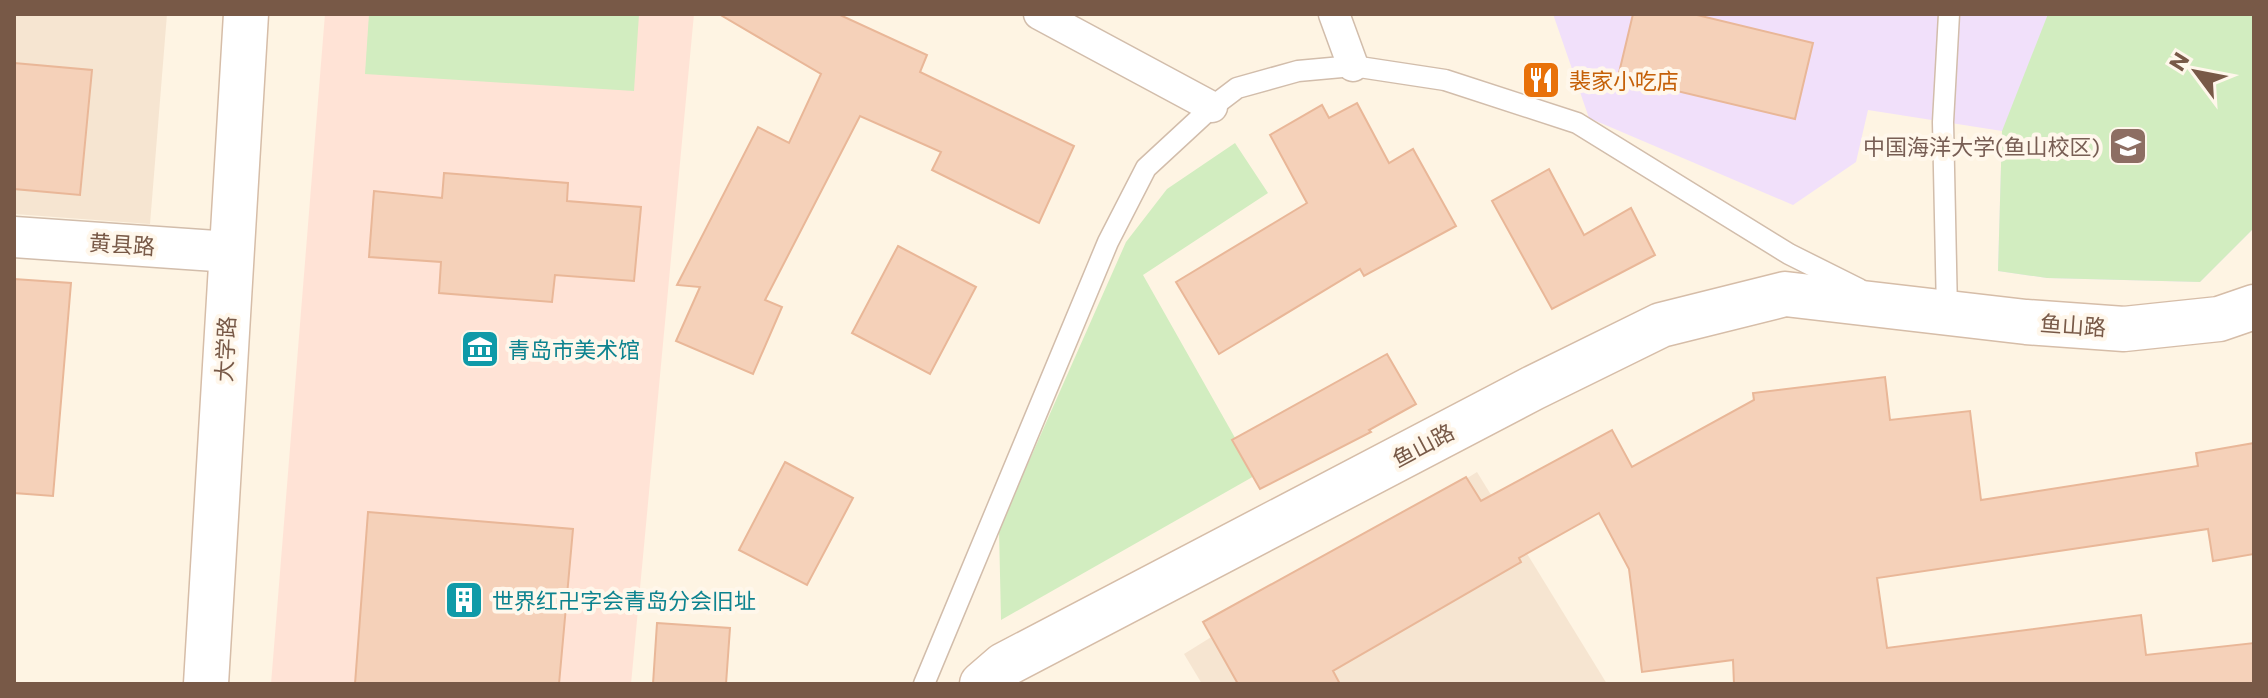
<svg xmlns="http://www.w3.org/2000/svg" width="2268" height="698" viewBox="0 0 2268 698" font-family="Commissioner,'Noto Sans SC',sans-serif">
  <style>
    .residential { fill: #f6e5d1 }
    .commercial { fill: #ffe3d6 }
    .education { fill: #f1e0fa }
    .green { fill: #d2edc0 }
    .building { fill: #f5d1b9; stroke: #e9b798; stroke-width: 2 }
    .lines { fill: none; stroke-linecap: round; stroke-linejoin: round }
    .service-casing { stroke: #d2bdab; stroke-width: 23 }
    .pedestrian-casing { stroke: #d2bdab; stroke-width: 33 }
    .minor-casing { stroke: #d2bdab; stroke-width: 43 }
    .secondary-casing { stroke: #d6bda8; stroke-width: 47 }
    .service { stroke: #fff; stroke-width: 20 }
    .pedestrian { stroke: #fff; stroke-width: 30 }
    .minor { stroke: #fff; stroke-width: 40 }
    .secondary { stroke: #fff; stroke-width: 44 }
    .labels { text-anchor: middle; dominant-baseline: central; stroke-width: 8; stroke-linejoin: round; paint-order: stroke }
    .food-label { font-size: 22px; fill: #c56008; stroke: #fff7eb; text-anchor: start }
    .education-label { font-size: 22px; fill: #785e54; stroke: #fff7eb; text-anchor: end }
    .street-label { font-size: 22px; fill: #785947; stroke: #fff7eb }
    .culture-label { font-size: 22px; fill: #0d838f; stroke: #fff7eb; text-anchor: start }
  </style>
  <rect width="100%" height="100%" fill="#fef4e3"/>
  <g class="residential">
    <path d="M14 14H167L150 224 14 214Z"/>
    <path d="M1477 472 1607 684H1202L1184 654Z"/>
  </g>
  <path class="commercial" d="M325 14H694L631 684H271Z"/>
  <path class="education" d="M1553 14H2254V228L2200 282 2047 278 1998 271 2002 131 1868 110 1856 162 1793 205 1589 118Z"/>
  <g class="green">
    <path d="M369 14H639L634 91 365 74Z"/>
    <path d="M2048 14H2254V228L2200 282 2047 278 1998 271 2002 131Z"/>
    <path d="M1235 143 1268 193 1143 275 1256 475 1001 620 999 529 1126 242 1167 189Z"/>
  </g>
  <g class="building">
    <path d="M719 14H838L927 55 920 72 1074 146 1039 223 932 170 941 152 860 116 765 300 782 307 753 374 676 341 700 287 677 285 758 127 789 143 821 74Z"/>
    <path d="M1633 14H1693L1813 43 1795 119 1618 77Z"/>
    <path d="M14 63 92 70 80 195 14 189Z"/>
    <path d="M1357 103 1389 163 1413 149 1456 226 1364 276 1360 269 1219 354 1176 282 1307 203 1270 135 1322 105 1329 118Z"/>
    <path d="M1549 169 1584 235 1631 208 1655 255 1552 309 1492 201Z"/>
    <path d="M444 173 568 183 567 201 641 207 634 281 555 275 552 302 439 293 441 262 369 257 374 191 442 198Z"/>
    <path d="M898 246 976 287 930 374 852 333Z"/>
    <path d="M14 279 71 283 53 496 14 493Z"/>
    <path d="M1387 354 1416 404 1369 430 1371 432 1260 489 1232 440Z"/>
    <path d="M1885 377 1890 420 1970 411 1981 500 2198 466 2196 453 2254 443V554L2213 561 2208 529 1877 578 1887 648 2141 615 2146 655 2254 643V684H1734L1733 660 1642 672 1629 569 1599 513 1519 558 1521 562 1333 671 1340 684H1238L1203 622 1466 477 1481 501 1612 430 1632 467 1754 400 1753 393Z"/>
    <path d="M785 462 853 498 807 585 739 550Z"/>
    <path d="M368 512 573 529 559 684H355Z"/>
    <path d="M657 623 730 628 726 684H653Z"/>
  </g>
  <g class="lines">
    <g class="service-casing">
      <g id="service">
        <path d="M1947 312 1943 122 1949 14"/>
        <path d="M924 684 1108 242 1146 168 1212 107 1237 88 1298 71 1353 66 1445 80 1577 123 1789 254 1859 289"/>
      </g>
    </g>
    <g class="pedestrian-casing">
      <g id="pedestrian">
        <path d="M1039 14 1212 107"/>
        <path d="M1334 14 1353 66"/>
      </g>
    </g>
    <g class="minor-casing">
      <path id="minor" d="M14 237 230 252"/>
    </g>
    <g class="secondary-casing">
      <g id="secondary">
        <path d="M206 684 246 14"/>
        <path d="M982 684 1004 665 1533 388 1661 325 1785 294 2026 322 2124 329 2219 319 2254 307"/>
      </g>
    </g>
    <use href="#service" class="service"/>
    <use href="#pedestrian" class="pedestrian"/>
    <use href="#minor" class="minor"/>
    <use href="#secondary" class="secondary"/>
  </g>
  <defs>
    <g id="restaurant-square" transform="scale(2)"><rect x="-9" y="-9" width="18" height="18" rx="4" fill="#e8710a" stroke="#fff7eb"/><path d="M-5-6h1v4h1v-4h1v4h1v-4h1v5L-1.5 .5V6h-2V.5L-5-1ZM5-6V6H3V1.5H1.5Q1.5-4 5-6Z" fill="#fff"/></g>
    <g id="university-square" transform="scale(2)"><rect x="-9" y="-9" width="18" height="18" rx="4" fill="#8d6e63" stroke="#fff7eb"/><path d="M0-5L7-2L0 1L-7-2ZM-4 1L0 2.5L4 1V4Q0 6-4 4Z" fill="#fff"/></g>
    <g id="museum-square" transform="scale(2)"><rect x="-9" y="-9" width="18" height="18" rx="4" fill="#0f9aa8" stroke="#fff7eb"/><path d="M0-6L6-3V-2H-6V-3ZM-5-1h2V3h-2ZM-1-1h2V3h-2ZM3-1h2V3H3ZM-6 4H6V6H-6Z" fill="#fff"/></g>
    <g id="building-square" transform="scale(2)"><rect x="-9" y="-9" width="18" height="18" rx="4" fill="#0f9aa8" stroke="#fff7eb"/><path d="M-4-6H4V6H1V3H-1V6H-4ZM-2.5-4.3h1.7v1.8h-1.7ZM.8-4.3h1.7v1.8H.8ZM-2.5-1h1.7V.8h-1.7ZM.8-1h1.7V.8H.8Z" fill="#fff"/></g>
  </defs>
  <g fill-rule="evenodd">
    <use href="#restaurant-square" x="1541" y="80"/>
    <use href="#university-square" x="2128" y="146"/>
    <use href="#museum-square" x="480" y="349"/>
    <use href="#building-square" x="464" y="600"/>
  </g>
  <g class="labels">
    <g class="food-label">
      <text x="1569" y="80">裴家小吃店</text>
    </g>
    <g class="education-label">
      <text x="2100" y="146">中国海洋大学(鱼山校区)</text>
    </g>
    <g class="street-label">
      <text transform="translate(122 244) rotate(4)">黄县路</text>
      <text transform="translate(2073 325) rotate(4)">鱼山路</text>
      <text transform="translate(225 349) rotate(-87)">大学路</text>
      <text transform="translate(1423 445) rotate(-28)">鱼山路</text>
    </g>
    <g class="culture-label">
      <text x="508" y="349">青岛市美术馆</text>
      <text x="492" y="600">世界红卍字会青岛分会旧址</text>
    </g>
  </g>
  <rect width="2268" height="698" fill="none" stroke="#785947" stroke-width="32"/>
  <g transform="translate(2196 72) rotate(302)" stroke="#fff7eb" stroke-width="6" paint-order="stroke">
  <path d="M0-6L14 30L0 20L-14 30Z" fill="#785947"/>
  <text y="-12" font-size="22" font-weight="bold" text-anchor="middle" fill="#785947">N</text>
  </g>
</svg>
